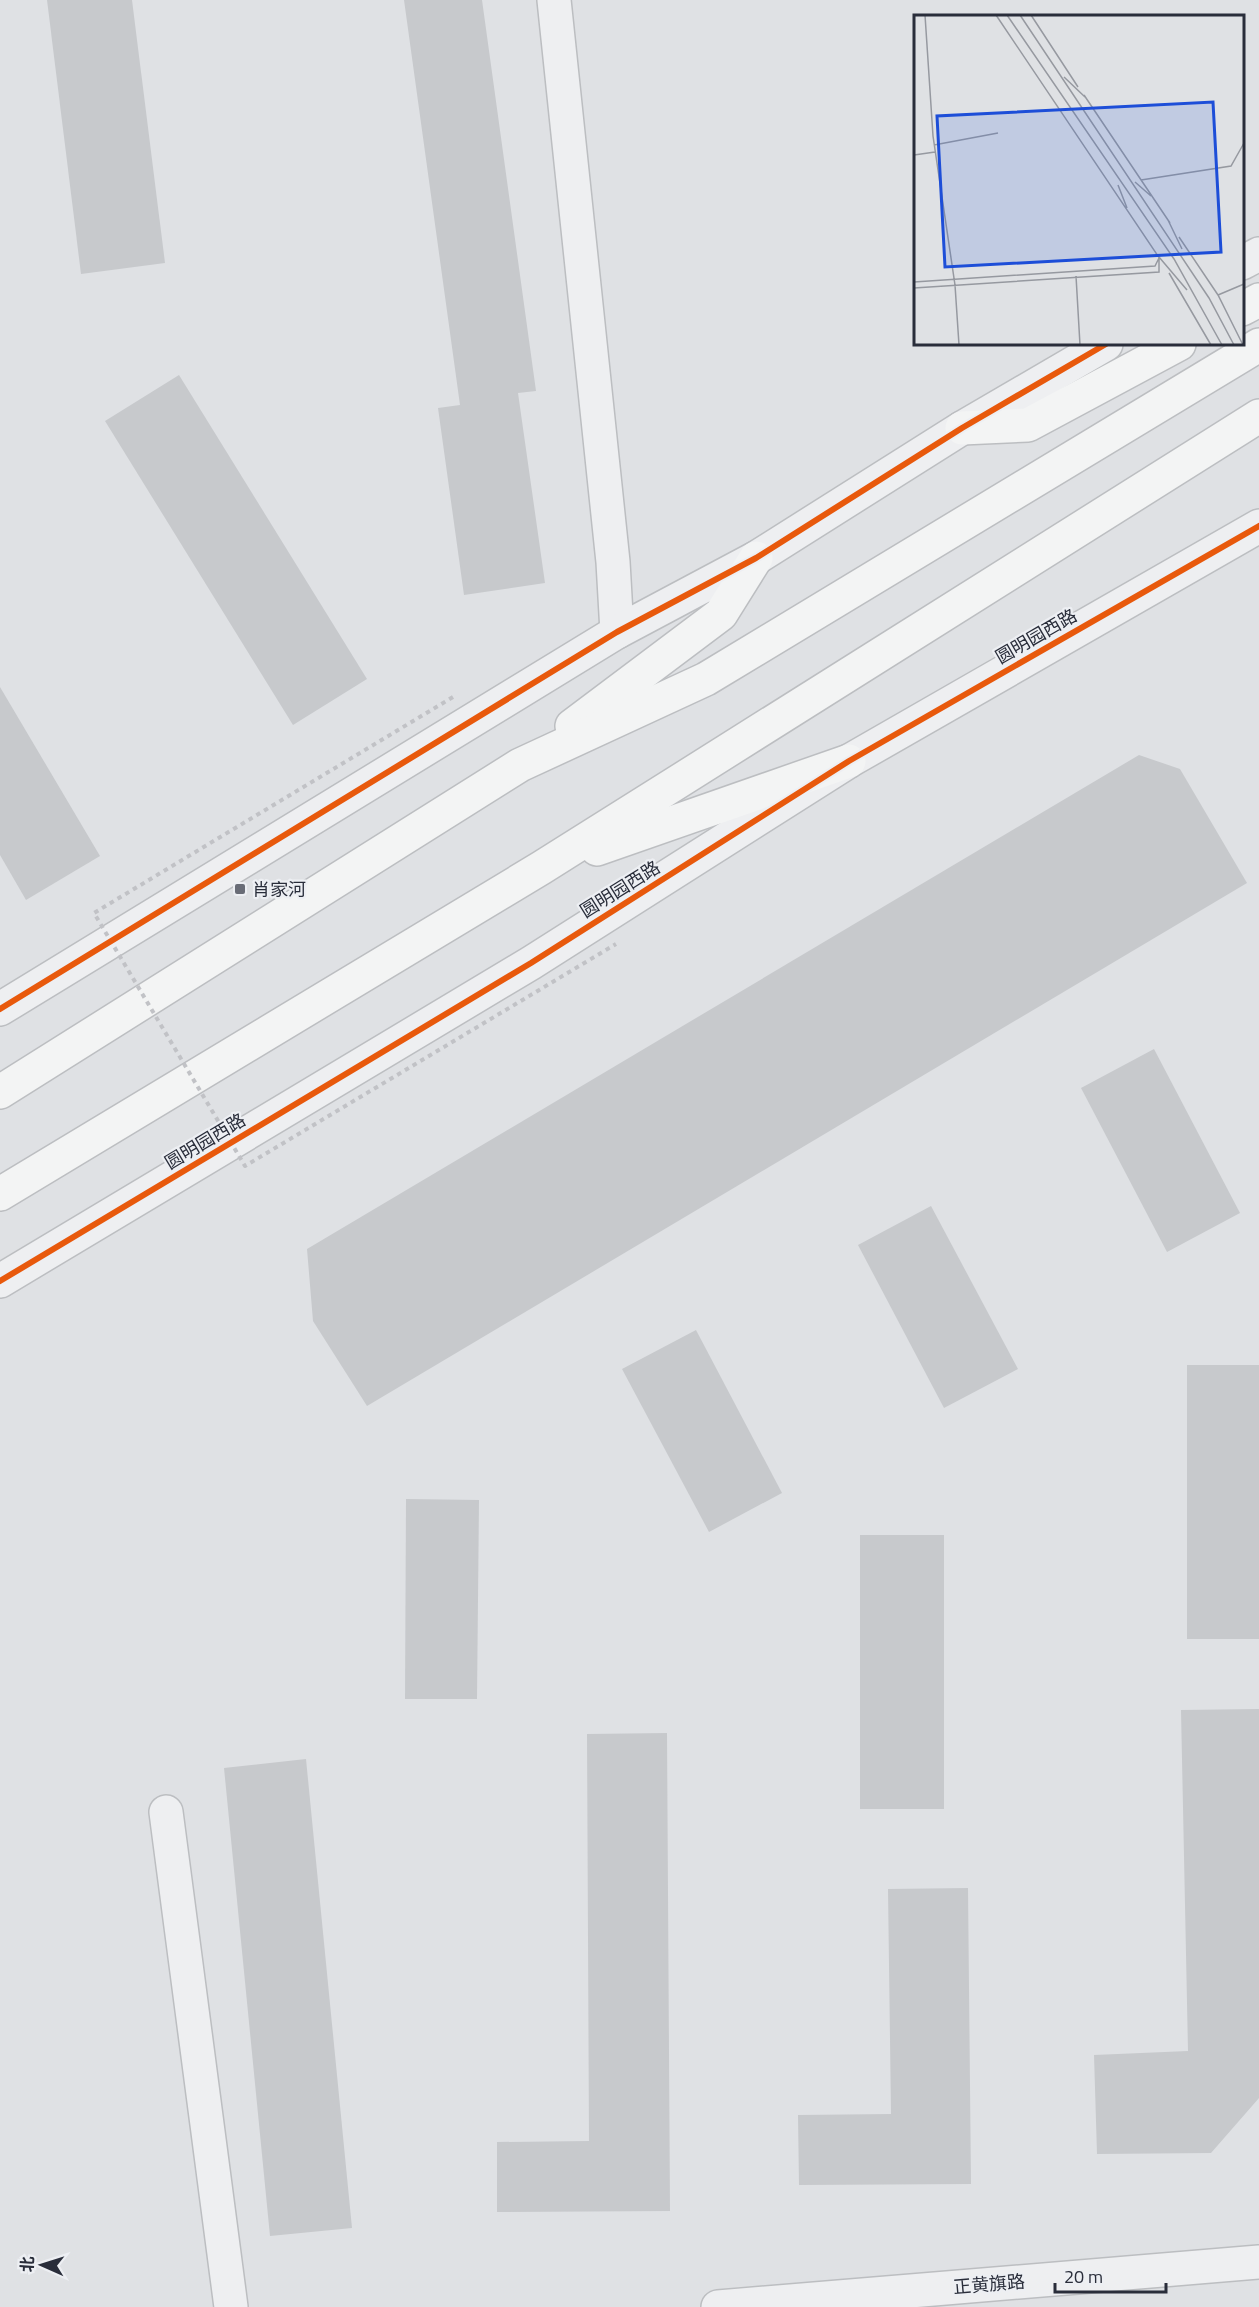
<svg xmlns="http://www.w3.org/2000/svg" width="1259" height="2307" viewBox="0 0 1259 2307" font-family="'Titillium Web','Noto Sans SC',sans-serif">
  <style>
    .building { fill: #c7c9cc }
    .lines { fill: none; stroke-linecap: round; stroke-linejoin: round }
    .minor-casing { stroke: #bcbec1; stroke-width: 36 }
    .tertiary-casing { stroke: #bcbec1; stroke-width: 36 }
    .primary-casing { stroke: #bcbec1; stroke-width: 36 }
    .minor { stroke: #eeeff1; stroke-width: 33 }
    .tertiary { stroke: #eeeff1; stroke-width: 33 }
    .primary { stroke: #f3f4f4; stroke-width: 33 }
    .path-bridge { stroke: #c1c2c6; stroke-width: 4; stroke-dasharray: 4.5 4.5; stroke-linecap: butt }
    .cycleway-casing { stroke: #edeff3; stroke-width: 10 }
    .cycleway { stroke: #e8590c; stroke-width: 6 }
    .poi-dot { fill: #696c76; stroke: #edeff3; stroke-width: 2 }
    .labels { text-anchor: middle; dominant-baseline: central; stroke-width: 4.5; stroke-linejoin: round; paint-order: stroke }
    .street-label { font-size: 18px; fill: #292d3a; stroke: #edeff3 }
    .poi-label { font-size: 18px; fill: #292d3a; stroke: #edeff3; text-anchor: start }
    .inset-road { fill: none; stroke: #9699a0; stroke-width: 1.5 }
    .view { fill: #1d4ed8; fill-opacity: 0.15; stroke: #1d4ed8; stroke-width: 3 }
    .inset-edge { fill: none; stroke: #292d3a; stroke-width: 3 }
  </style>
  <rect width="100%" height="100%" fill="#dfe1e4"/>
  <g class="building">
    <path d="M47 0H132L165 263 81 274Z"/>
    <path d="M404 0H482L536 391 518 393 545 583 464 595 438 408 460 405Z"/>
    <path d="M179 375 367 679 293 725 105 421Z"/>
    <path d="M0 687 100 856 26 900 0 855Z"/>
    <path d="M1139 755 1180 769 1247 883 367 1406 313 1321 307 1249Z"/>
    <path d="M1154 1049 1240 1213 1167 1252 1081 1088Z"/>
    <path d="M931 1206 1018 1369 944 1408 858 1245Z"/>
    <path d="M696 1330 782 1493 709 1532 622 1369Z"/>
    <rect x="1187" y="1365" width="72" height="274"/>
    <path d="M406 1499 479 1500 477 1699H405Z"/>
    <rect x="860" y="1535" width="84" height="274"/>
    <path d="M1259 1709V2098L1211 2153 1097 2154 1094 2055 1188 2051 1181 1710Z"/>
    <path d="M667 1733 670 2211 497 2212V2142L589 2141 587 1734Z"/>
    <path d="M306 1759 352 2228 270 2236 224 1768Z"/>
    <path d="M968 1888 971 2184 799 2185 798 2115 891 2114 888 1889Z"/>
  </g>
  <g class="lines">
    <g class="minor-casing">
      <g id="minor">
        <path d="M554 0 613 562 617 632"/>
        <path d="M166 1812 231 2307"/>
      </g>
    </g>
    <g class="tertiary-casing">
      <g id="tertiary">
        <path d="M1242 263 1259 254"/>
        <path d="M0 1009 617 632 756 558 962 428 1106 344"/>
        <path d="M0 1281 531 963 849 761 1259 526"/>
        <path d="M718 2307 1259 2262"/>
      </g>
    </g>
    <g class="primary-casing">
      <g id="primary">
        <path d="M1242 309 1259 300"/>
        <path d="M962 428 1028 425 1179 344"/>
        <path d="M572 726 721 614 756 558"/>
        <path d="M597 849 849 761"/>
        <path d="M0 1092 520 765 706 679 1259 345"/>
        <path d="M0 1194 541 868 1259 416"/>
      </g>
    </g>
    <use href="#minor" class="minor"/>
    <use href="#tertiary" class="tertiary"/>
    <use href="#primary" class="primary"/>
    <path class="path-bridge" d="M453 697 94 913 245 1166 616 944"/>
    <g class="cycleway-casing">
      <g id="cycleway">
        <path d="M0 1009 617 632 756 558 962 428 1106 344"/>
        <path d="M0 1281 531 963 849 761 1259 526"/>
      </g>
    </g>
    <use href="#cycleway" class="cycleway"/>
  </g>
  <rect class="poi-dot" x="234" y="883" width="12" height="12" rx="3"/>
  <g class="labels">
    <g class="street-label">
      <text transform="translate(1036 636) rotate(-30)">圆明园西路</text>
      <text transform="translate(620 889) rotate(-32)">圆明园西路</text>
      <text transform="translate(205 1141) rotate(-31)">圆明园西路</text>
      <text transform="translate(989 2284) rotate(-5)">正黄旗路</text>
    </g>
    <g class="poi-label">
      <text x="252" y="889">肖家河</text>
    </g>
  </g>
  <g transform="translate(914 15)">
    <rect width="330" height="330" fill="#dfe1e4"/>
    <path class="inset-road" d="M11 0 19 121 41 270 45 330M82 0 246 244M93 0 260 244 308 330M106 0 295 283 320 330M117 0 164 72M150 62 171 82M170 80 256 208M20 130 84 118M0 140 21 137M227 165 317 151 330 128M221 167 237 181M204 170 213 193M254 205 268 234M265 222 304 280 329 330M245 242 273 275M255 258 297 330M162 261 166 330M0 267 241 251 245 243M0 273 245 257V242M304 280 330 269"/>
    <path class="view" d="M299 87 307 237 31 252 23 101Z"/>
    <rect width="330" height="330" class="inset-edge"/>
  </g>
  <g transform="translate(42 2265) rotate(273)" stroke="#edeff3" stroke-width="4.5" paint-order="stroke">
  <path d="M0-4.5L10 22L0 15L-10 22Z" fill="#292d3a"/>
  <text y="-9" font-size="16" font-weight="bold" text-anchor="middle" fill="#292d3a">北</text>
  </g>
  <path d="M1055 2283v9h111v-9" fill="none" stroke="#292d3a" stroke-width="3"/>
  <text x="1064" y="2283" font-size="18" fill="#292d3a" stroke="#edeff3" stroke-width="4.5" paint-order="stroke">20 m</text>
</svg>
